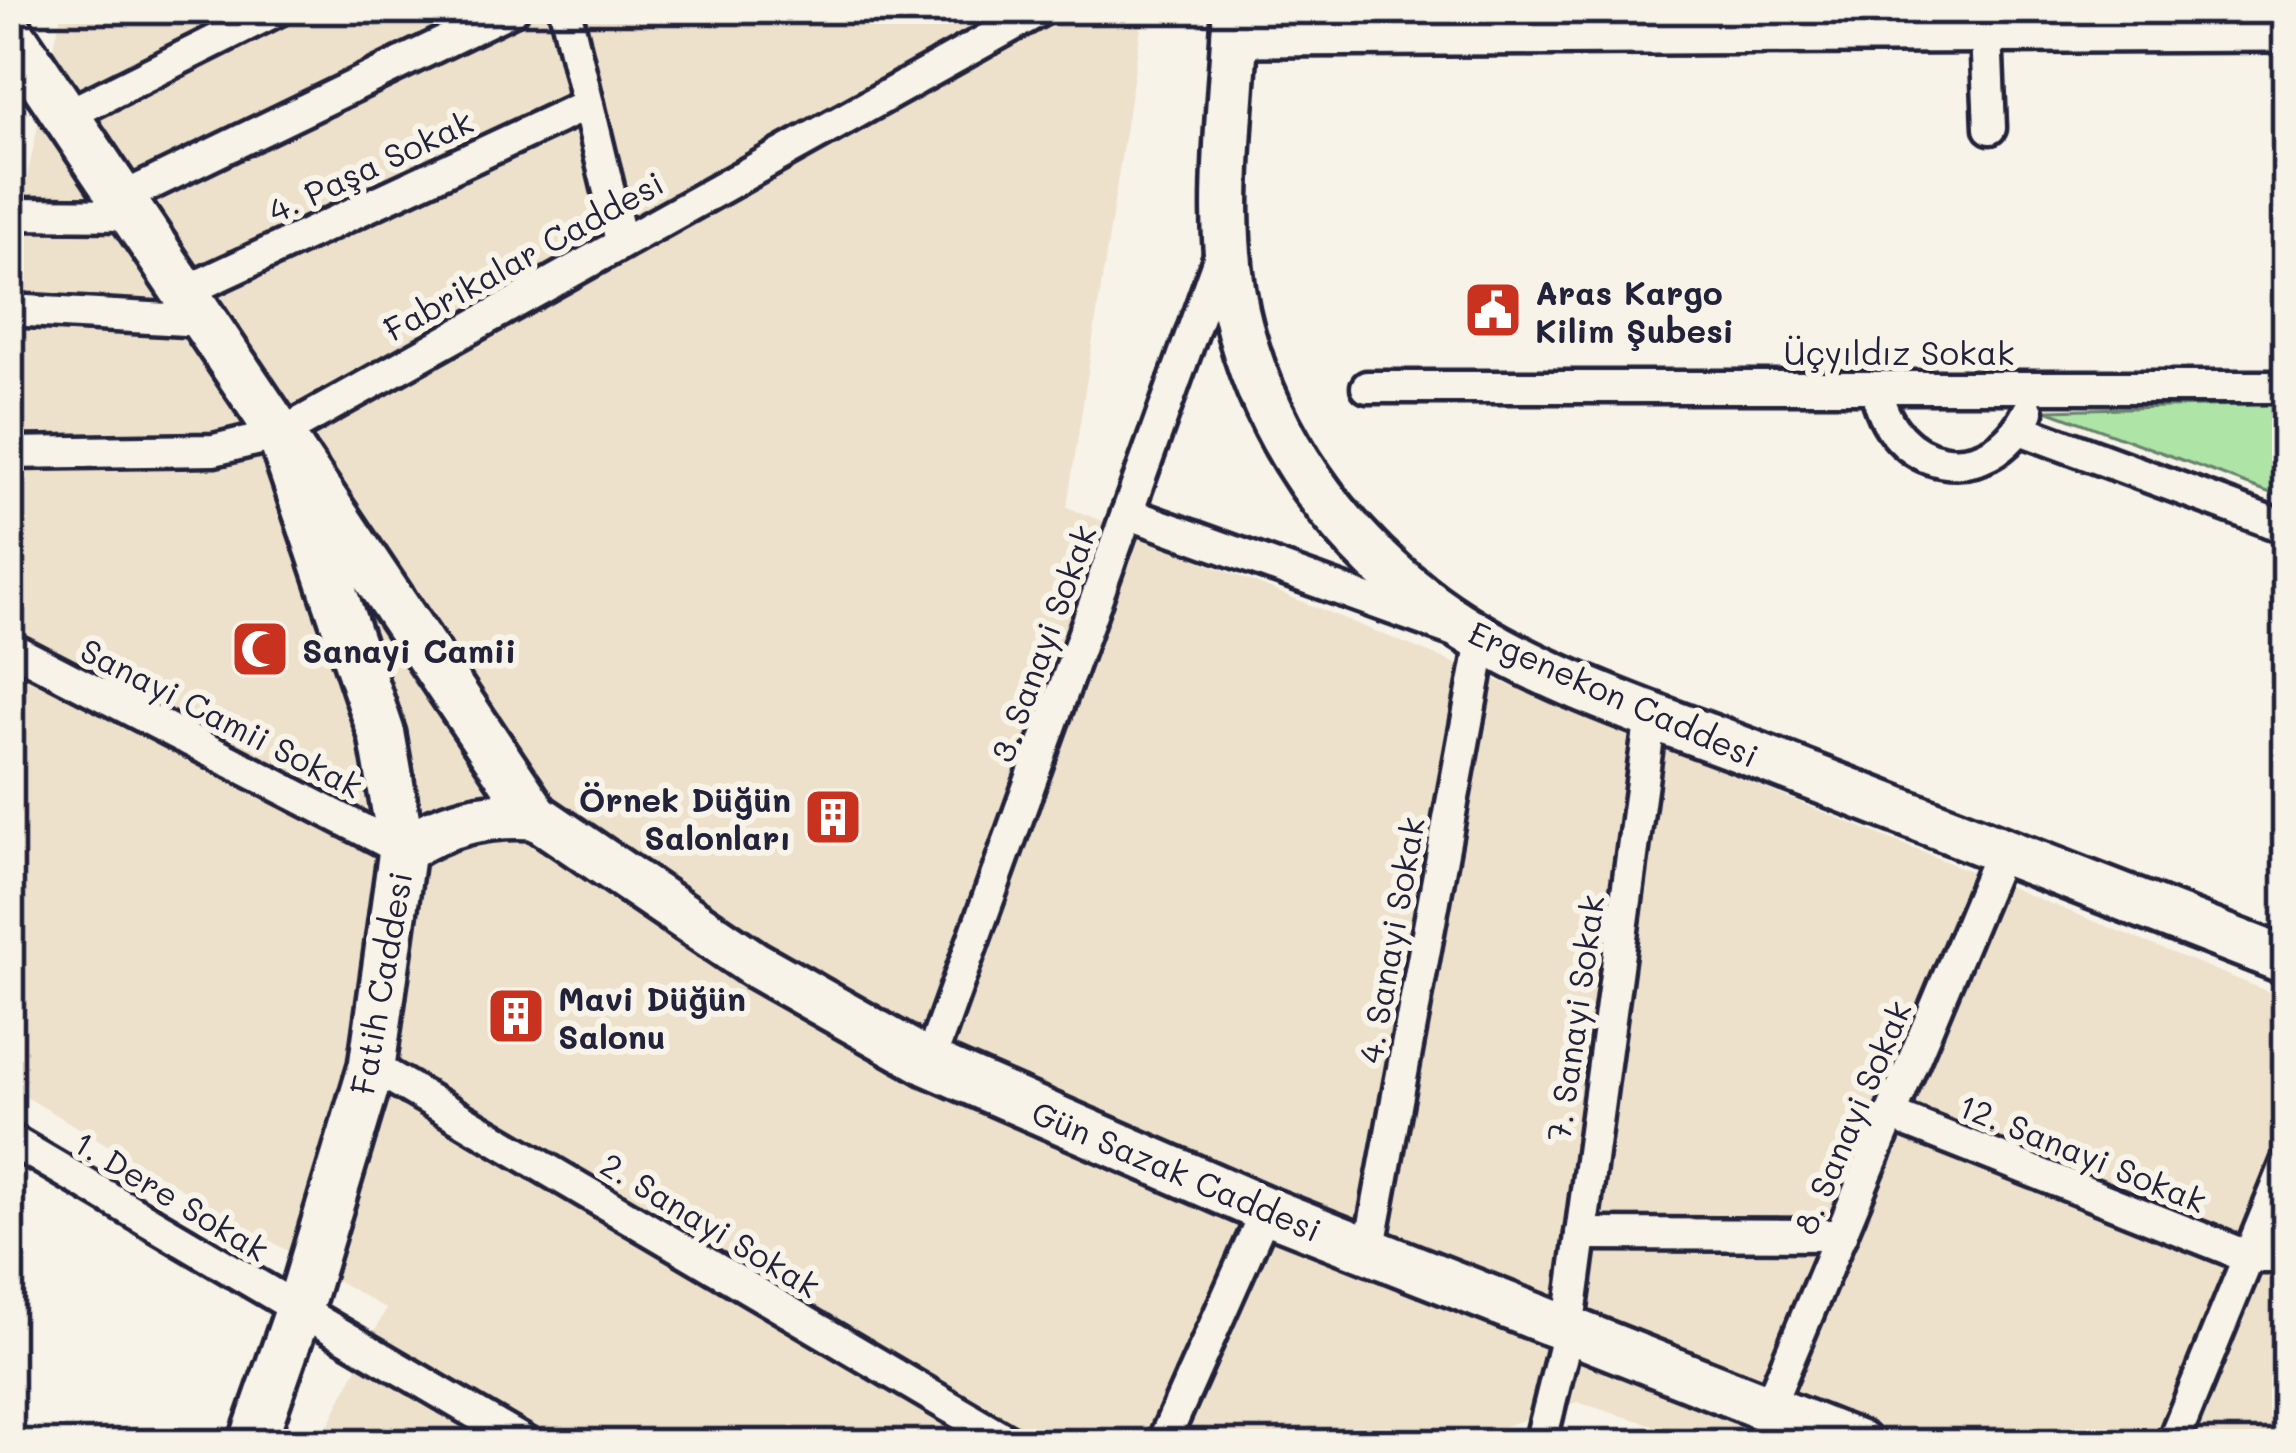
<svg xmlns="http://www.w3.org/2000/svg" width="2296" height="1453" viewBox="0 0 2296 1453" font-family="Mali,sans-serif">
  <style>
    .built { fill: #ede1cc }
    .green { fill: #aee4a6; stroke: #688370; stroke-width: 3 }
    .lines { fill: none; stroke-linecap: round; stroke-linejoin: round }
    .street-casing { stroke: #22223b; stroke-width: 39 }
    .secondary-casing { stroke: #22223b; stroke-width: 54 }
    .street { stroke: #f7f3e8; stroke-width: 30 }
    .secondary { stroke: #f7f3e8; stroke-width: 45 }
    .labels { text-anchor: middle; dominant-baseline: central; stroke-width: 12; stroke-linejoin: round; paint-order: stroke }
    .street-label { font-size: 33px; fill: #22223b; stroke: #f7f3e8 }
    .poi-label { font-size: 33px; font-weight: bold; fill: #22223b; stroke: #f7f3e8; text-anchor: start }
  </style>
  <rect width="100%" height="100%" fill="#f7f3e8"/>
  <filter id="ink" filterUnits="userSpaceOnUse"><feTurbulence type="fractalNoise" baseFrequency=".00833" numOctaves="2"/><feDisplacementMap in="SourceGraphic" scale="24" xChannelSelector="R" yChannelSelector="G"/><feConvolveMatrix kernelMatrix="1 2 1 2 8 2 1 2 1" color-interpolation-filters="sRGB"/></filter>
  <g filter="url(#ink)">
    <path class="built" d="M62 9H1144L1067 507 2287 999V1444H1715L1577 1402 1451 1444H319L386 1309 9 1087V265Z"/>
    <path class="green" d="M2287 404V499L2047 410Z"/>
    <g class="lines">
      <g class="street-casing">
        <g id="street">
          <path d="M565 9 621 241"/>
          <path d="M1986 33 1990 128"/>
          <path d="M67 115 279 9"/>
          <path d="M124 197 513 9"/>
          <path d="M9 214 135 215"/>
          <path d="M184 292 588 104"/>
          <path d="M9 310 203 321"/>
          <path d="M1367 387H2287"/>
          <path d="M1876 387C1890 472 1989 492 2028 412"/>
          <path d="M2020 429 2287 528"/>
          <path d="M9 453 214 450 280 434 1042 9"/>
          <path d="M1127 513 1482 641 1369 1252"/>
          <path d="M9 647 402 850"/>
          <path d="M929 1063 1222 250"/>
          <path d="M372 1066 1013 1444"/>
          <path d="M1891 1115 2249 1257H2287"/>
          <path d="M9 1139 528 1444"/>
          <path d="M1581 1234 1841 1235"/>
          <path d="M1767 1411 2001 851"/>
          <path d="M1162 1444 1266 1210"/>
          <path d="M1540 1444 1568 1331 1651 715"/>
          <path d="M2172 1444 2287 1163"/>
        </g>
      </g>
      <g class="secondary-casing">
        <g id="secondary">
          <path d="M1236 9C1232 117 1212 227 1241 333 1270 439 1335 531 1421 598 1519 674 1649 714 1764 758 1938 826 2112 894 2287 961"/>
          <path d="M9 31 280 434 382 735 402 850 372 1066 298 1312 252 1444"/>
          <path d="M1235 33 2287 28"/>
          <path d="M280 434 536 816 754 964 929 1063 1266 1210 1858 1444"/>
          <path d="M402 850C445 822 485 813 536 816"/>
        </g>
      </g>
      <use href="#street" class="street"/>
      <use href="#secondary" class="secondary"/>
    </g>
  </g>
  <defs>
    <g id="civic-square" transform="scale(3)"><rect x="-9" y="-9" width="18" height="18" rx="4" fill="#c8321e" stroke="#f7f3e8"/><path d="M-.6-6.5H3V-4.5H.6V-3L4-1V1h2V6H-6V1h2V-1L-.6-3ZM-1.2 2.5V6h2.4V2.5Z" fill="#fff"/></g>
    <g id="mosque-square" transform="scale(3)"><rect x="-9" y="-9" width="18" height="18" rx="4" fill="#c8321e" stroke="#f7f3e8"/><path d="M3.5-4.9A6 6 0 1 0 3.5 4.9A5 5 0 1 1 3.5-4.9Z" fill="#fff"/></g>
    <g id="building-square" transform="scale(3)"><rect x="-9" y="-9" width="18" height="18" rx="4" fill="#c8321e" stroke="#f7f3e8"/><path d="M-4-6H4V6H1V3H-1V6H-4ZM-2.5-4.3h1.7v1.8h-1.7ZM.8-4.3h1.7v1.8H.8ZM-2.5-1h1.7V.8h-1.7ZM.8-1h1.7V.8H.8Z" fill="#fff"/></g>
  </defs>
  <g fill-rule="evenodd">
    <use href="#civic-square" x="1493" y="310"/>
    <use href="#mosque-square" x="260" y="649"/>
    <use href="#building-square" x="833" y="817"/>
    <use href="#building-square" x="516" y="1016"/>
  </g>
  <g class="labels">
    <g class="street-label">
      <text transform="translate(370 165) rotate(-25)">4. Paşa Sokak</text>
      <text transform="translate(523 255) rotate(-29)">Fabrikalar Caddesi</text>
      <text x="1899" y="351">Üçyıldız Sokak</text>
      <text transform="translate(1042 643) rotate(-70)">3. Sanayi Sokak</text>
      <text transform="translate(1614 693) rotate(24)">Ergenekon Caddesi</text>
      <text transform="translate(222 717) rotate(27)">Sanayi Camii Sokak</text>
      <text transform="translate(1390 940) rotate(-80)">4. Sanayi Sokak</text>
      <text transform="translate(380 983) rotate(-80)">Fatih Caddesi</text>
      <text transform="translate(1574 1018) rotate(-82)">7. Sanayi Sokak</text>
      <text transform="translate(1851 1117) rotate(-67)">8. Sanayi Sokak</text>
      <text transform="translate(2083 1152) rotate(22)">12. Sanayi Sokak</text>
      <text transform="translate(1177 1170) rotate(23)">Gün Sazak Caddesi</text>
      <text transform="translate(172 1195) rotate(31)">1. Dere Sokak</text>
      <text transform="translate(711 1224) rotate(31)">2. Sanayi Sokak</text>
    </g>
    <g class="poi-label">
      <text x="1535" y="291">Aras Kargo<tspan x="1535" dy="38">Kilim Şubesi</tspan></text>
      <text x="302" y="649">Sanayi Camii</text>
      <text x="791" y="798" text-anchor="end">Örnek Düğün<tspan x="791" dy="38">Salonları</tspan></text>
      <text x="558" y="997">Mavi Düğün<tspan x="558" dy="38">Salonu</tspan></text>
    </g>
  </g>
  <rect width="2296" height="1453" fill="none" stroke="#f7f3e8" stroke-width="48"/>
  <rect x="24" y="24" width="2248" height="1405" fill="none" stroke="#22223b" stroke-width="4.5" filter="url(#ink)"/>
</svg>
